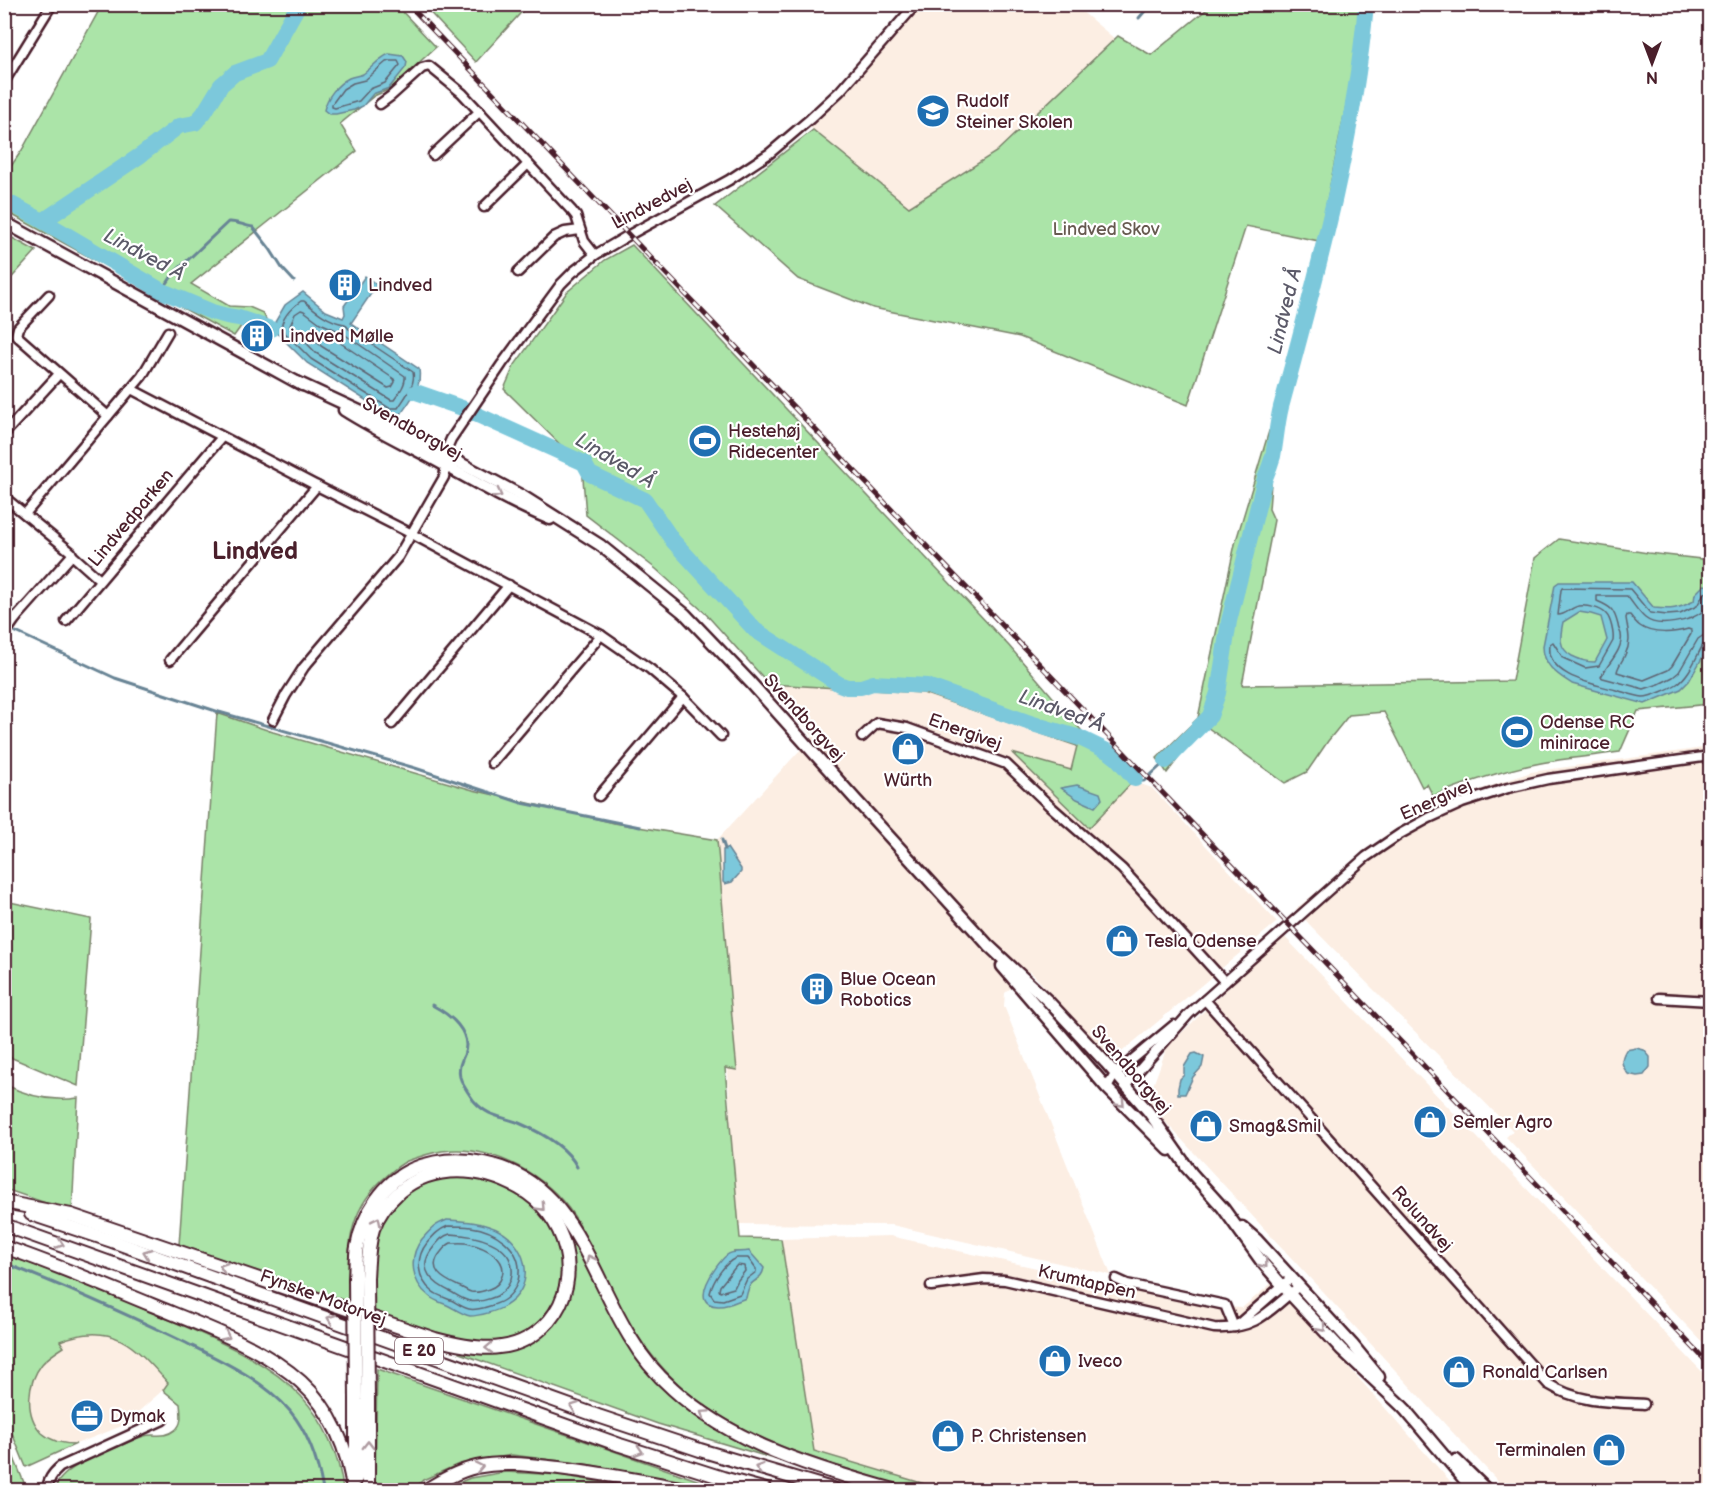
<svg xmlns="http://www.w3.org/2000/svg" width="1715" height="1495" viewBox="0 0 1715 1495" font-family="'Balsamiq Sans',sans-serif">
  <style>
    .built { fill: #fceee3 }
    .green { fill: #abe4a8; stroke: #7a826a; stroke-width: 1.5; fill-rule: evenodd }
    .water { fill: #7cc8db; stroke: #688495; stroke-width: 1.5; fill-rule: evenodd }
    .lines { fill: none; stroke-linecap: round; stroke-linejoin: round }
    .shore { stroke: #5e6371; stroke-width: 1.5 }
    .stream { stroke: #688495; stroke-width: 3 }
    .river { stroke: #7cc8db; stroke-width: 16 }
    .minor-casing { stroke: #4a1f2b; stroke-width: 13 }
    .major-casing { stroke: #4a1f2b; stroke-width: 15 }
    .highway-casing { stroke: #4a1f2b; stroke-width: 16 }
    .minor { stroke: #fff; stroke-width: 8 }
    .major { stroke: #fff; stroke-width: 10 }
    .highway { stroke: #fff; stroke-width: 12 }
    .rail-casing { stroke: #4a1f2b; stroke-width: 5 }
    .rail { stroke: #fff; stroke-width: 3; stroke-dasharray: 9; stroke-linecap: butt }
    .highway-bridge-casing { stroke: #4a1f2b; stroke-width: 16; stroke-linecap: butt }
    .highway-bridge { stroke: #fff; stroke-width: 12 }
    .oneway { stroke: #ae9aa0 }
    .labels { text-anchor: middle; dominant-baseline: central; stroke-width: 4.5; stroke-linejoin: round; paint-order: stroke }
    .shield { fill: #fff; stroke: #80626b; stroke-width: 1.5 }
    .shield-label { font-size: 16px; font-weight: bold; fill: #4a1f2b }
    .poi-label { font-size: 18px; fill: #4a1f2b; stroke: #fff; text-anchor: start }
    .street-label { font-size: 18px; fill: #4a1f2b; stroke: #fff }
    .park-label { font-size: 18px; fill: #675a50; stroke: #fff }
    .water-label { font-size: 20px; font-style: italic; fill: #5c5a69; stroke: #fff }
    .district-label { font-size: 24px; font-weight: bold; fill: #4a1f2b; stroke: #fff }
  </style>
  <rect width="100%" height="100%" fill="#fff"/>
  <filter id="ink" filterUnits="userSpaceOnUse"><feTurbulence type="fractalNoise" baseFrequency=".0167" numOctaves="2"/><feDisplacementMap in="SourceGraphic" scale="12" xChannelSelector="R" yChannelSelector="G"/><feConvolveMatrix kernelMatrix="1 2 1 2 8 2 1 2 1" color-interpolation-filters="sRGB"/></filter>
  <g filter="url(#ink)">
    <g class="built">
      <path d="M923 5H1074L1115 39 996 152 909 208 808 126 843 96Z"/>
      <path d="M769 684 923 693 1101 755 1132 781 1152 788 1277 922 1112 1060 1030 971 1005 993 1004 1006 1111 1275 892 1225 735 1224 717 840 813 736Z"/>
      <path d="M1710 747V1350L1506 1137 1513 1131 1309 924 1296 909 1390 833 1468 794 1531 772Z"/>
      <path d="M1283 935 1710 1380V1490H1579L1567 1487 1546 1490H1506L1147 1102 1167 1047Z"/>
      <path d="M890 1236 1211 1306 1242 1308 1273 1282 1458 1490H942L814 1451 781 1239Z"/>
      <path d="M87 1334H98L122 1339 138 1351 168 1383 163 1390 122 1426 76 1444H65L52 1439 42 1432 35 1423 30 1412 29 1399 31 1388 34 1377 41 1365 50 1356 64 1348 60 1341 72 1336Z"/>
    </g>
    <g class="green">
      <path d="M102 5H396L436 47 390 89 374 96 340 124 357 151 191 284 229 306 249 307 263 313 267 321 263 325 247 318 234 336 5 211V175L22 150Z"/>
      <path d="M423 5H528L476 62Z"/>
      <path d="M1212 5H1366L1319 241 1246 226 1188 405 1020 337 873 308 798 279 715 206 813 130 909 207 996 152 1118 36 1151 55Z"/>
      <path d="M5 234 36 251 5 285Z"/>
      <path d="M632 245 1009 646 1093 744C1114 754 1120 761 1135 779L1089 828 1012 753 1071 770 1077 746 923 693 769 684 705 613 656 569 586 515 582 466 504 389 514 366 567 292 605 260Z"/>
      <path d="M1269 431 1275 433 1269 509 1274 520 1242 685 1512 681 1535 558 1559 539 1648 553 1710 560V704L1638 711 1620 752C1594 756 1567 758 1541 763 1504 770 1468 782 1433 796L1427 784 1422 787 1384 712 1349 715 1328 741 1307 772 1285 783 1204 725 1167 773 1157 758 1198 718 1235 544Z"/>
      <path d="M217 713 273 732 473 790 614 823 717 840C724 917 729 993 737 1070L725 1068 740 1238 781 1239 814 1451 945 1490C936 1490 926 1492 918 1490 902 1488 885 1481 870 1476 807 1457 741 1436 689 1393 660 1369 637 1338 619 1305 603 1276 592 1244 574 1216 547 1175 492 1144 442 1151 430 1153 418 1157 407 1161 398 1165 389 1174 382 1180 344 1216 348 1256 349 1303L179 1245ZM734 1252H745L759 1278 752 1283 748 1288Z"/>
      <path d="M5 901 91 919 78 1086 5 1055Z"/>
      <path d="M4 1084C27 1096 52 1102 78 1098L72 1212 5 1189Z"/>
      <path d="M439 1177C451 1177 464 1175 475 1177 510 1184 546 1208 558 1241 576 1287 539 1341 491 1343 452 1344 409 1323 373 1311 373 1264 366 1221 408 1190 416 1184 429 1181 439 1177Z"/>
      <path d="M576 1241C597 1286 617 1331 648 1371L788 1462V1463L658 1424 459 1353V1351L492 1354 506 1352 537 1338 573 1268 570 1245Z"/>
      <path d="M4 1254C56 1272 107 1293 158 1315 205 1335 265 1358 301 1396 324 1421 340 1456 343 1490H55C58 1468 104 1453 122 1445 129 1442 137 1438 144 1436 155 1433 164 1439 175 1430 183 1424 181 1414 180 1404L163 1390 168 1383C135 1346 113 1320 60 1341L64 1347C56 1352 48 1357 42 1364 27 1383 24 1415 42 1433 51 1441 64 1444 76 1444L26 1467 5 1416Z"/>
      <path d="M377 1369 720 1488 585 1464 512 1455 459 1464 423 1480 413 1490H375Z"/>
      <path d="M4 1436H5L27 1490H5Z"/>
      <path d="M505 1472 560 1475 644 1490H442L470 1478Z"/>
    </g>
    <g class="water">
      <path d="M389 54 403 56 407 62 406 67 389 88 373 94 363 106 354 110 336 114H329L324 110C327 97 337 84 349 78 354 76 359 76 363 74 372 68 379 58 389 54Z"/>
      <path d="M365 276 377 285 351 323 419 369C422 388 411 399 401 414L389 415 307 363 280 336 271 329 285 305 303 292 326 311 343 318 345 314 344 306Z"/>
      <path d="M1559 582H1632L1654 608C1671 610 1678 609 1694 601L1695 594 1704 585 1710 586V644L1689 681 1681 689 1645 704 1572 684C1557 674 1543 666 1543 646L1555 585ZM1579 612 1591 614 1601 617 1607 640 1595 662C1585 662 1581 660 1572 656 1558 648 1560 636 1563 622Z"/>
      <path d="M1077 785 1100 793 1102 799 1095 807 1077 799 1061 788Z"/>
      <path d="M727 848 741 869V872L732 882 725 884 723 882V850Z"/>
      <path d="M1636 1048 1644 1050 1650 1057V1067L1644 1075 1637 1076 1628 1074C1621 1065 1620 1060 1626 1050Z"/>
      <path d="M1196 1053 1204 1057 1202 1067 1193 1077 1185 1094H1178V1088L1180 1079 1184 1075V1067L1192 1054Z"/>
      <path d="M447 1220C465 1221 484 1222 500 1231 529 1247 536 1288 505 1306 498 1311 479 1316 470 1316 463 1315 455 1309 449 1306 443 1303 434 1301 429 1296 411 1282 408 1257 422 1239 431 1229 434 1225 447 1220Z"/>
      <path d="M749 1251 764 1268C762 1278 757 1278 751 1284 748 1288 747 1293 746 1298 737 1301 727 1307 718 1306 687 1305 716 1264 727 1255 733 1250 742 1253 749 1251Z"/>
    </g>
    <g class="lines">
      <g class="shore">
        <path d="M390 61H398L400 65 385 83 370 89 359 101 335 108 332 107V104L343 89 353 83 365 80 386 62Z"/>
        <path d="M301 301H304C316 311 329 322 345 324L349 329 413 372C416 385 405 397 398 408H389L311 359 281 329C282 317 291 308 301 301Z"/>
        <path d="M301 310 304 311 320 323 341 332 405 376C406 384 399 393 394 400H391L316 353 290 326 295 314Z"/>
        <path d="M313 329 336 340 394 379 395 382 392 387 388 388 321 346 309 333 310 330Z"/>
        <path d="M1710 592 1704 593 1697 606 1680 614 1667 615 1650 613 1630 589 1562 588 1561 590 1558 615C1566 615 1571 607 1579 606 1586 605 1601 608 1606 614 1611 619 1614 634 1613 641L1599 666 1585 668 1563 658 1553 642 1550 644C1545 676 1593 684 1616 690 1624 692 1634 696 1643 697 1651 697 1671 688 1677 684 1690 675 1696 657 1703 645L1710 642"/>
        <path d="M1710 599C1708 603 1707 608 1703 611 1692 621 1658 629 1645 618 1638 612 1633 603 1627 596H1597V601C1611 607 1614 609 1618 625 1618 628 1620 631 1621 634 1624 650 1607 664 1601 677L1603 678 1644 689 1659 684 1673 677 1679 672 1698 639 1704 635H1710"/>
        <path d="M1627 615H1630C1633 619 1636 623 1640 626 1652 635 1675 633 1688 629L1691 630V634L1672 666 1668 670 1644 680 1617 672C1618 666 1622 662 1625 655 1632 641 1628 632 1626 618Z"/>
        <path d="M448 1226C456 1226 464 1226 471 1227 494 1230 521 1247 519 1273 519 1283 513 1294 504 1300 498 1304 477 1311 469 1309 464 1308 458 1304 453 1301 446 1298 438 1296 432 1291 417 1279 415 1258 427 1243 434 1235 438 1230 448 1226Z"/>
        <path d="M450 1234C473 1235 515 1242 512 1274 511 1283 505 1291 497 1296 490 1299 477 1303 470 1301 464 1300 458 1296 453 1293 434 1284 415 1270 433 1248 438 1242 442 1236 450 1234Z"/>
        <path d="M451 1243C457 1243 464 1242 470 1244 484 1247 508 1258 502 1276 500 1283 495 1287 489 1289 484 1291 476 1293 471 1292 467 1291 462 1287 458 1286 443 1279 426 1270 441 1252 444 1248 447 1245 451 1243Z"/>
        <path d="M736 1258H748L756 1269V1272L747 1279 740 1294 723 1300 714 1299 710 1293C713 1281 724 1263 736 1258Z"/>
        <path d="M737 1265 744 1266 745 1271 738 1280 734 1288 720 1292 719 1290 720 1286Z"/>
      </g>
      <g class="stream">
        <path d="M1139 18 1151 4"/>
        <path d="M162 291 174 273 228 222C237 221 244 226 253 227L270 249 282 268 294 281"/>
        <path d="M16 632 115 678 219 712 415 768 522 803 640 827"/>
        <path d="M1135 779 1137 781H1144L1166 761"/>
        <path d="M722 840 725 849"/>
        <path d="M432 1005C449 1014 473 1032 464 1055 461 1062 458 1068 460 1077 462 1085 469 1094 474 1101 488 1117 501 1116 519 1123 540 1132 567 1146 577 1167"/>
        <path d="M4 1263C64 1286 122 1312 180 1340 218 1359 262 1378 290 1411 309 1434 318 1462 323 1490"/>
        <path d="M519 1490H536"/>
      </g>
      <g class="river">
        <path d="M4 200 43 221 162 291 212 312 227 316 239 318 271 329"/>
        <path d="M43 221 141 155 179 126 195 123 204 113 221 85 235 73 267 61 299 4"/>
        <path d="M416 392 462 408 584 463 590 474 645 500 673 541 755 630 839 684 847 687H861L873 683 927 686 1033 724 1080 738 1109 752 1118 759 1135 779"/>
        <path d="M1166 761 1210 716 1218 693 1229 621 1265 478C1268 471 1271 463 1273 456 1276 440 1277 423 1281 407 1317 274 1354 142 1366 4"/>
      </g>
      <g class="minor-casing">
        <g id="minor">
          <path d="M4 82 52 4"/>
          <path d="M380 104 391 96 422 68 429 66 462 93 572 211 576 216 584 241 595 255"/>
          <path d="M433 155 480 111"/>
          <path d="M484 207 528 164"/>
          <path d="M518 272 554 237 565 232 580 230"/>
          <path d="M49 295 18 328 16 335 108 416"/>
          <path d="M131 389 317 486 412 534 601 635 650 669 683 697 721 736"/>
          <path d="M4 434 59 374"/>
          <path d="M4 497 71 552 72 555"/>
          <path d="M25 514 142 376 168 332"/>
          <path d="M4 615 16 618"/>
          <path d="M66 621 222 437"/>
          <path d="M4 635 16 618 72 555 100 580"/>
          <path d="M170 660 317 486"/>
          <path d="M273 720 286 695 304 667 398 557 444 477C447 464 444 452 451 439L502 364 561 284 573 272 595 255 629 235 729 180 770 153 810 119 840 91 916 4"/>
          <path d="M392 724 509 585"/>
          <path d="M862 737 877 723 907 728 1006 764 1050 806 1122 869 1225 982"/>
          <path d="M492 763 601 635"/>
          <path d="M599 796 683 697"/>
          <path d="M1659 998 1710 1001"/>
          <path d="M1205 1000 1548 1384C1579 1403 1609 1402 1644 1404"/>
          <path d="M1126 1085 1189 1014 1366 857 1400 834 1429 818 1462 803 1508 788 1548 779 1710 756"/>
          <path d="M1107 1088 1115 1074 1174 1025"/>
          <path d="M1116 1279 1127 1284 1225 1305 1234 1327"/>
          <path d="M931 1286 984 1279 1005 1280 1214 1328C1256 1330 1269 1311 1299 1286"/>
          <path d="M1235 1327 1291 1278"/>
          <path d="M47 1490C48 1480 52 1474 60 1467L163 1420"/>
        </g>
      </g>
      <g class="major-casing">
        <g id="major">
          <path d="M4 222 302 385"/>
          <path d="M297 382 381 421 524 497 600 545 685 614 751 683 855 799 989 946 1049 1002 1106 1063 1148 1111 1190 1171"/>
          <path d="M344 410C377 431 412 447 446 466 480 485 514 504 550 519"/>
          <path d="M1002 966 1107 1088 1169 1150"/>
          <path d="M1186 1167 1223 1208 1262 1262 1290 1294 1341 1349 1407 1411"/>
          <path d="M1242 1227 1257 1240 1352 1344 1379 1377"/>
          <path d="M1402 1406 1473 1490"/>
          <path d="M1456 1460 1487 1490"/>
        </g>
      </g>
      <g class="highway-casing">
        <g id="highway">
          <path d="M4 1202 71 1215 435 1339C476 1350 517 1357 549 1321 585 1278 566 1214 519 1188 482 1167 433 1163 399 1192 389 1201 378 1215 373 1229 368 1245 368 1262 367 1278"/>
          <path d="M31 1214 112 1241 598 1416 700 1450 835 1490"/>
          <path d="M4 1225 620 1445 723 1478 766 1490"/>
          <path d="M4 1247C55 1264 103 1285 152 1305 201 1325 262 1346 301 1382 331 1409 349 1451 353 1490"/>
          <path d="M355 1278C356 1268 355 1257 357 1247 363 1214 383 1182 413 1169 437 1159 460 1158 484 1163 572 1181 589 1271 630 1337 641 1356 656 1374 673 1389 734 1445 816 1468 894 1490"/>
          <path d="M356 1479V1399"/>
          <path d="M368 1490V1400"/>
          <path d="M426 1490C441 1481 458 1471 476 1467 503 1461 531 1465 559 1468 603 1473 647 1482 691 1490"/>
        </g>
      </g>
      <use href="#minor" class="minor"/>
      <use href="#major" class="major"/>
      <use href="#highway" class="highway"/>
      <g class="rail-casing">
        <path id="rail" d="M408 4 1710 1365"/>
      </g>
      <use href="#rail" class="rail"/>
      <g class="highway-bridge-casing">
        <g id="highway-bridge">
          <path d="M355 1278 356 1399"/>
          <path d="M367 1278 368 1400"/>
        </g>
      </g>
      <use href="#highway-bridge" class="highway-bridge"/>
    </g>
    <defs><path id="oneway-chevron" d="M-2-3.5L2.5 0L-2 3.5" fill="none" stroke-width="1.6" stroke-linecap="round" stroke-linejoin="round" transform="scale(1.5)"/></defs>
    <g class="oneway">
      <use href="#oneway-chevron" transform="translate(498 494) rotate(28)"/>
      <use href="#oneway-chevron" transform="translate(1121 1103) rotate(46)"/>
      <use href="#oneway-chevron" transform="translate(541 1207) rotate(47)"/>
      <use href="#oneway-chevron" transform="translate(377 1221) rotate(-64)"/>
      <use href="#oneway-chevron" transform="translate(60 1244) rotate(19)"/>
      <use href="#oneway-chevron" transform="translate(147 1253) rotate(-160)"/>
      <use href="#oneway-chevron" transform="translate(590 1259) rotate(-116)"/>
      <use href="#oneway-chevron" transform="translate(1264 1264) rotate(51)"/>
      <use href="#oneway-chevron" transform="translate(223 1267) rotate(-161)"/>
      <use href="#oneway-chevron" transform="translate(331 1319) rotate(-160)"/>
      <use href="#oneway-chevron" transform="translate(1322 1328) rotate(48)"/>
      <use href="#oneway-chevron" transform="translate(226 1336) rotate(27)"/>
      <use href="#oneway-chevron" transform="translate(489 1348) rotate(178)"/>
      <use href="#oneway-chevron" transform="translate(574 1407) rotate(-160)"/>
      <use href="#oneway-chevron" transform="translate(704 1414) rotate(-146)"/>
      <use href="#oneway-chevron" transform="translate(368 1445) rotate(-90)"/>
      <use href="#oneway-chevron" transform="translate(639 1451) rotate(18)"/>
      <use href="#oneway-chevron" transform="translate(479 1467) rotate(-11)"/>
      <use href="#oneway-chevron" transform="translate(759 1468) rotate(-163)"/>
    </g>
  </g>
  <defs>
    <g id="school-disc" transform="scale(1.725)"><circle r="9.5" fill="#1f6fb2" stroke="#fff"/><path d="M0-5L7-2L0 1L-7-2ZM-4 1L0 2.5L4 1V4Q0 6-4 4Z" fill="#fff"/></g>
    <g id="building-disc" transform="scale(1.725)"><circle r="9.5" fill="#1f6fb2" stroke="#fff"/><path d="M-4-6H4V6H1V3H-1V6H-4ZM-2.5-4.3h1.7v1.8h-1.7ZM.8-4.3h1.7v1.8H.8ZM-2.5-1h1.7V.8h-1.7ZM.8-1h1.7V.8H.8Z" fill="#fff"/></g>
    <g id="stadium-disc" transform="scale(1.725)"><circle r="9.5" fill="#1f6fb2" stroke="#fff"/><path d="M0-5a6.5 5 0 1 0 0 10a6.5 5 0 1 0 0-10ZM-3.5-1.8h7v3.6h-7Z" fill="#fff"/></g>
    <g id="shop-disc" transform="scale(1.725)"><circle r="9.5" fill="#1f6fb2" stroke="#fff"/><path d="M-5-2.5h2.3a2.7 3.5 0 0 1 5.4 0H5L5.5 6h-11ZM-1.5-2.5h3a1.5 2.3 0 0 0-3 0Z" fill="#fff"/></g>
    <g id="office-disc" transform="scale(1.725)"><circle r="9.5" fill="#1f6fb2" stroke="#fff"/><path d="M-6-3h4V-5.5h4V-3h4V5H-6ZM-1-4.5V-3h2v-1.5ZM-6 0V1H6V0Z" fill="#fff"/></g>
  </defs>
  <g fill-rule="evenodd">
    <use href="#school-disc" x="933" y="111"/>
    <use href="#building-disc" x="345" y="285"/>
    <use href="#building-disc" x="257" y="336"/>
    <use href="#stadium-disc" x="705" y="441"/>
    <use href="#stadium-disc" x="1517" y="732"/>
    <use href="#shop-disc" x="908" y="749"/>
    <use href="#shop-disc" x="1122" y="941"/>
    <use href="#building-disc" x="817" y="989"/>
    <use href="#shop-disc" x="1430" y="1122"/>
    <use href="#shop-disc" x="1206" y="1126"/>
    <use href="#shop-disc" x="1055" y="1361"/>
    <use href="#shop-disc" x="1459" y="1372"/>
    <use href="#office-disc" x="87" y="1416"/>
    <use href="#shop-disc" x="948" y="1436"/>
    <use href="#shop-disc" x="1609" y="1450"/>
  </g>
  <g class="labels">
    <rect class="shield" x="395" y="1338" width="48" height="26" rx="4.5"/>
    <g class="shield-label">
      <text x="419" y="1351">E 20</text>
    </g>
    <g class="poi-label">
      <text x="956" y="101">Rudolf<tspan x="956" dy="21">Steiner Skolen</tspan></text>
      <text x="368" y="285">Lindved</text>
      <text x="280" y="336">Lindved Mølle</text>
      <text x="728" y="431">Hestehøj<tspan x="728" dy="21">Ridecenter</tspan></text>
      <text x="1540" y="722">Odense RC<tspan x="1540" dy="21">minirace</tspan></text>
      <text x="908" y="780" text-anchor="middle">Würth</text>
      <text x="1145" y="941">Tesla Odense</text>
      <text x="840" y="979">Blue Ocean<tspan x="840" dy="21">Robotics</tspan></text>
      <text x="1453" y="1122">Semler Agro</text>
      <text x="1229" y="1126">Smag&amp;Smil</text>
      <text x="1078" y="1361">Iveco</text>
      <text x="1482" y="1372">Ronald Carlsen</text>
      <text x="110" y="1416">Dymak</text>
      <text x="971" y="1436">P. Christensen</text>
      <text x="1586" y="1450" text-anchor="end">Terminalen</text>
    </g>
    <g class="street-label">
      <text transform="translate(652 204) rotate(-28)">Lindvedvej</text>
      <text transform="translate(412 429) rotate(29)">Svendborgvej</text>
      <text transform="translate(131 518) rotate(-50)">Lindvedparken</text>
      <text transform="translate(804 718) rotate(48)">Svendborgvej</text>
      <text transform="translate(965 732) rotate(20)">Energivej</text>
      <text transform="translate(1436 800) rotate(-24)">Energivej</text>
      <text transform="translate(1131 1070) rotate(49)">Svendborgvej</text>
      <text transform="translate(1422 1219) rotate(48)">Rolundvej</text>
      <text transform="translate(1087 1282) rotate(13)">Krumtappen</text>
      <text transform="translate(323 1298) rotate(20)">Fynske Motorvej</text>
    </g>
    <g class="park-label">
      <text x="1106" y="229">Lindved Skov</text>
    </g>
    <g class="water-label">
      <text transform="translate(144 255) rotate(28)">Lindved Å</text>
      <text transform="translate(1285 311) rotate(-76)">Lindved Å</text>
      <text transform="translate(615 461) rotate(31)">Lindved Å</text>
      <text transform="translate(1061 711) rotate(20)">Lindved Å</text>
    </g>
    <g class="district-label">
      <text x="255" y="551">Lindved</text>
    </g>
  </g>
  <rect width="1715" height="1495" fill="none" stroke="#fff" stroke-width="24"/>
  <rect x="12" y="12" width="1691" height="1471" fill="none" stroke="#4a1f2b" stroke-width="2" filter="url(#ink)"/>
  <g transform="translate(1652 63) rotate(180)" stroke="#ffffff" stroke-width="4.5" paint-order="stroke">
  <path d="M0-4.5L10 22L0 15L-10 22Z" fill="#4a1f2b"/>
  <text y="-9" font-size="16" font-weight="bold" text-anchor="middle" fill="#4a1f2b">N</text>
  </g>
</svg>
